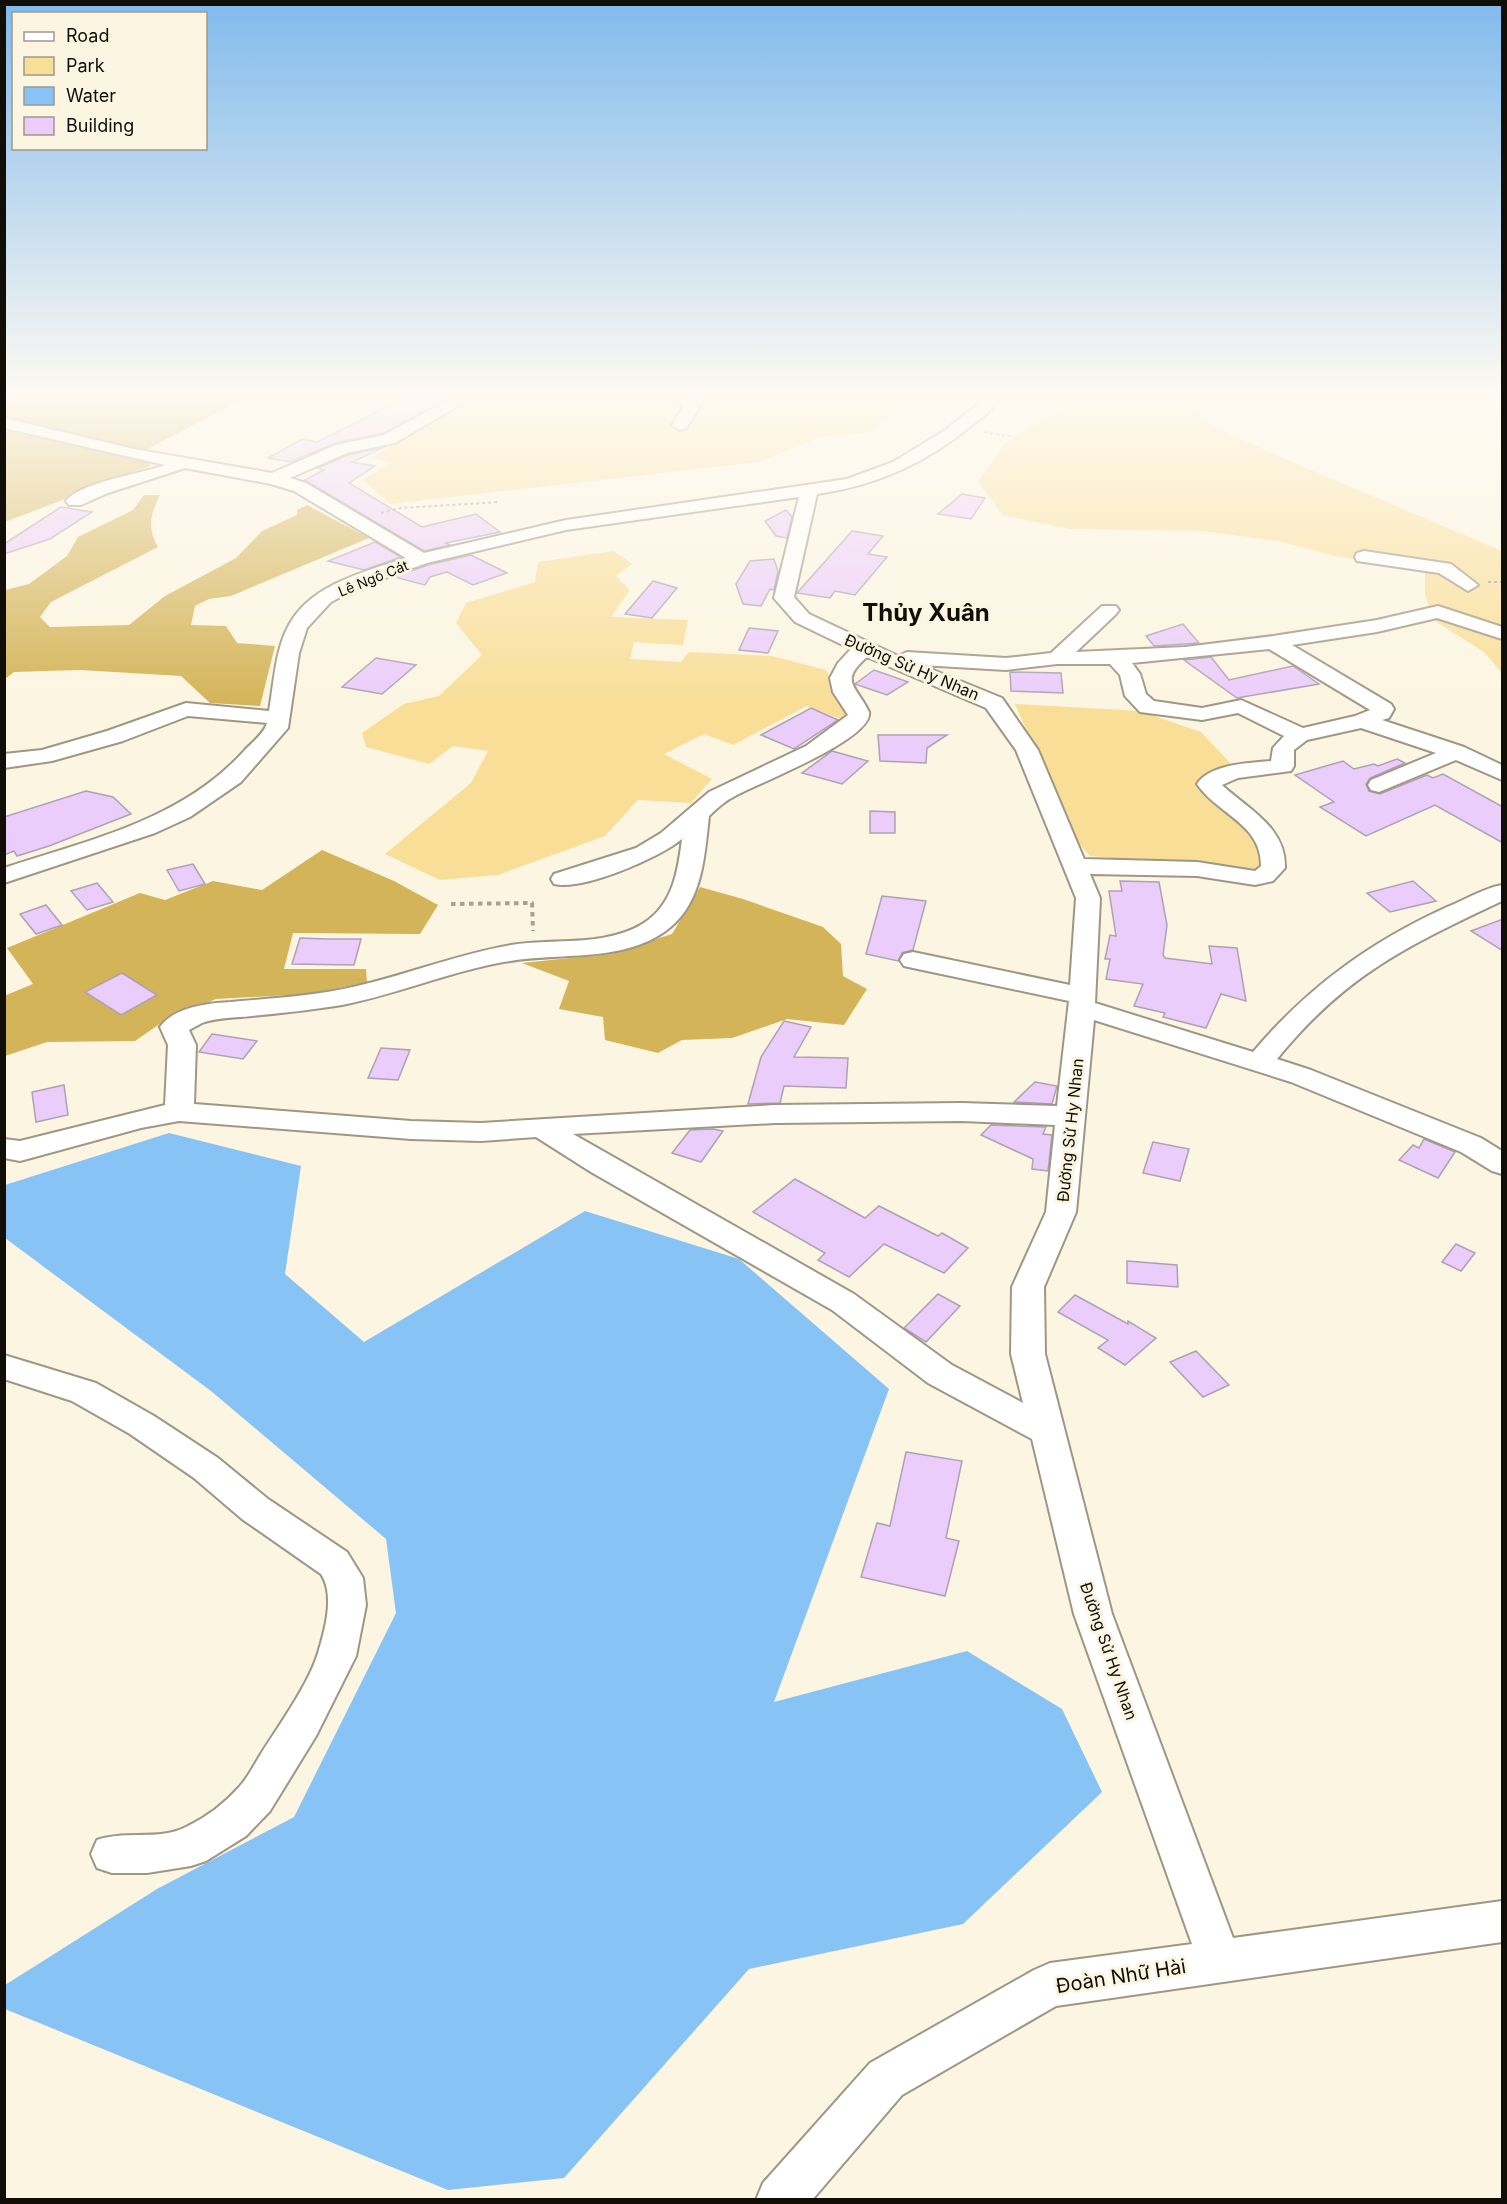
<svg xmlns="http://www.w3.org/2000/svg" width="1507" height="2204" viewBox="0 0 1507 2204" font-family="Inter,sans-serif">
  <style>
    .green { fill: #f8de97 }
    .forest { fill: #d4b458 }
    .water { fill: #87c3f4 }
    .building { fill: #ebcdfb; stroke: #ada2b3; stroke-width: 1.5 }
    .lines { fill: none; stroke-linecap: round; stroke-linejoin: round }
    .minor-casing { stroke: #9e9785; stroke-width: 4 }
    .path-far1 { stroke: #a6a192; stroke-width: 2; stroke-dasharray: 3 3; stroke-linecap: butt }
    .path { stroke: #a6a192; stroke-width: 4; stroke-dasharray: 4.5 4.5; stroke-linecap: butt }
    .minor { fill: #fff; fill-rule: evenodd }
    .labels { text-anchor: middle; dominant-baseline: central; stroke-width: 6; stroke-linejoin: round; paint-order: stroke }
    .far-street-label { font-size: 14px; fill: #100e07; stroke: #fcf5e1 }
    .street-label { font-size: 16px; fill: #100e07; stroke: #fcf5e1 }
    .near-street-label { font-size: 20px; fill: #100e07; stroke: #fcf5e1 }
    .far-town-label { font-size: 24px; font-weight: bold; fill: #100e07; stroke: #fcf5e1 }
  </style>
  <rect width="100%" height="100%" fill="#fcf5e1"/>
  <g class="green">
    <path d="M473 397H891L892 414 870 432 820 437 759 462 390 504 363 480 390 462 371 458Z"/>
    <path d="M1082 397H1182L1207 423 1283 458 1502 551V673L1484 652 1432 619 1425 594V572L1335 556 1278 541 1202 531 1070 529 1003 515 978 482 1006 442Z"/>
    <path d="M614 551 632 564 616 576 630 590 611 617 688 620 683 645 634 642 630 659 681 662 689 652 772 656 826 670 847 708 843 720 807 706 733 745 704 734 664 754 712 779 691 803 638 800 605 836 498 875 440 880 385 854 471 783 488 751 453 746 429 764 366 747 362 733 404 704 439 696 482 655 456 623 466 603 535 582 538 562Z"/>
    <path d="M1015 704 1140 711 1201 732 1236 769 1197 782 1202 792 1250 829 1263 856 1256 871 1090 856 1073 837Z"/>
  </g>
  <g class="forest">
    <path d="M5 397H247L142 452 151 466 5 522Z"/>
    <path d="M144 495H160C150 516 147 527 158 547L51 602 40 617 50 627 129 625 165 596 236 558 262 531 297 515V510L307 505 369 538 231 596 209 599 195 606 191 625 226 626 237 643 275 646 260 706 210 703 181 676 80 670 14 672 5 679V590L29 584 67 556 78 537 133 510Z"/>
    <path d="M322 850 394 881 438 905 420 934 293 933 284 969H366L367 982 309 994 216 999 167 1019 135 1041 47 1042 5 1056 4 996 33 984 7 948 140 893 165 900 213 881 262 890Z"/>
    <path d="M700 887 743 899 823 927 841 944 843 976 867 989 844 1025 787 1019 732 1038 682 1040 658 1053 605 1040 603 1017 559 1009 569 981 522 963 609 954 672 934Z"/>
  </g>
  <path class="water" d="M169 1133 301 1166 285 1274 364 1342 585 1211 739 1259 889 1389 774 1702 967 1651 1062 1709 1102 1792 963 1924 749 1969 564 2178 448 2190 5 2009V1985L157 1889 294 1817 396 1613 386 1539 211 1391 5 1238V1185Z"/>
  <g class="building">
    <path d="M407 397H450L383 433 335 443 290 462 268 458 302 439 317 442Z"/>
    <path d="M385 447 352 462 375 466 349 483 422 527 476 514 500 532 446 543 450 545 424 551 305 480 324 470 318 468 348 455Z"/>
    <path d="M962 494 985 498 971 519 938 514Z"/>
    <path d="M61 507 92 512 50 539 4 554V544Z"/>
    <path d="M786 510 792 517 787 538 776 536 765 521Z"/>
    <path d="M852 531 883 536 868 554 887 557 855 595 835 591 830 598 797 593Z"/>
    <path d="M375 542 401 557 364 570 328 561Z"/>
    <path d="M471 555 507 573 473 585 447 572 430 577 425 585 394 577 428 565Z"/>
    <path d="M774 559 778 571 774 590 770 589 761 606 743 604 736 584 750 561Z"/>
    <path d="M653 581 677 588 652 618 625 614Z"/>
    <path d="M1183 624 1199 643 1154 646 1146 636Z"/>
    <path d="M749 628 778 631 768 653 739 650Z"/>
    <path d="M1211 657 1229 680 1293 666 1319 684 1237 698 1184 660Z"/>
    <path d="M376 658 416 665 382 694 342 687Z"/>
    <path d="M874 670 908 682 887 695 855 684Z"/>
    <path d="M1010 672 1061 673 1063 693 1011 691Z"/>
    <path d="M811 708 838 720 794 749 761 735Z"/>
    <path d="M878 735H947L927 748 926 763 880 761Z"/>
    <path d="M832 751 868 761 842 784 802 773Z"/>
    <path d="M1397 759 1405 763 1370 778 1366 784 1369 791 1380 794 1427 775 1433 778 1443 774 1503 807V843L1435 805 1366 836 1320 807 1334 802 1295 775 1343 761 1354 769 1374 764 1378 766Z"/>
    <path d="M86 791 113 797 131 814 49 846 17 856 14 851 4 855V817Z"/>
    <path d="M870 811 895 812V833H870Z"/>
    <path d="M193 864 205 884 179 891 167 870Z"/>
    <path d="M1120 881 1159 882 1167 925 1163 955 1165 958 1212 964 1209 946 1237 948 1246 1001 1221 994 1206 1028 1163 1017 1165 1013 1134 1006 1143 984 1106 979 1110 959H1105L1110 935 1116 936 1109 891H1122Z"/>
    <path d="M1413 881 1436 901 1390 912 1367 893Z"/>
    <path d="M97 883 113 902 87 910 71 891Z"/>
    <path d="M882 896 926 901 913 950 902 953 898 961 866 954Z"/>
    <path d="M46 905 62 925 36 934 20 914Z"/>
    <path d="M1503 919V951L1471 931Z"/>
    <path d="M300 938 327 939H361L354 965 292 964Z"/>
    <path d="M122 973 157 995 121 1015 85 992Z"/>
    <path d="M784 1021 811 1027 794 1057 848 1058 846 1088 784 1086 780 1103 748 1104 761 1057Z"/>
    <path d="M212 1034 257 1041 243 1059 199 1052Z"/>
    <path d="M381 1048 410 1050 398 1080 368 1078Z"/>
    <path d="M1035 1082 1057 1086 1052 1104 1014 1102Z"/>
    <path d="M64 1085 68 1115 36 1122 32 1092Z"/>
    <path d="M991 1125 1046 1127 1043 1134 1052 1135 1048 1171 1032 1169 1033 1159 981 1135Z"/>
    <path d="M713 1129 723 1131 701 1162 672 1153 690 1130Z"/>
    <path d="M1424 1139 1455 1152 1438 1178 1399 1160 1413 1145 1419 1148Z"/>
    <path d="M1153 1142 1189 1149 1180 1181 1143 1173Z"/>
    <path d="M795 1179 865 1218 879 1206 938 1236 942 1233 968 1248 944 1273 884 1244 849 1277 818 1260 825 1253 753 1212Z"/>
    <path d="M1456 1244 1475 1253 1461 1271 1442 1262Z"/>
    <path d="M1127 1261 1177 1265 1178 1287 1127 1283Z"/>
    <path d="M938 1294 960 1306 926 1342 904 1328Z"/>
    <path d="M1075 1295 1128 1324V1321L1156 1338 1125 1365 1098 1348 1108 1340 1058 1312Z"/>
    <path d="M1196 1351 1229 1385 1203 1397 1170 1362Z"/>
    <path d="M906 1452 962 1461 946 1538 959 1541 945 1596 861 1577 877 1523 890 1526Z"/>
  </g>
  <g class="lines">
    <g class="minor-casing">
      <g id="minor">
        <path d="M454 397H473L395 443 347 453 290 478 306 483 424 553 566 520 847 479 893 462 944 431 981 402 983 397H999C994 410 982 417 971 426 926 463 875 486 817 494L794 597 809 614 898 656 907 652 1006 658 1051 653 1102 606H1116L1119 610 1116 614 1076 652 1185 647 1273 636 1377 620 1438 606 1502 627V639L1437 618 1377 632 1292 645 1391 704 1394 709 1389 718 1382 720 1464 747 1502 765V780L1456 760 1379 792 1371 790 1368 785 1371 780 1436 753 1361 728 1307 740 1294 750V766L1291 771 1238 778 1222 785C1249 810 1286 827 1285 868L1273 881 1255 885 1197 876 1090 874 1100 898 1095 1003 1253 1052C1308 987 1370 942 1447 907 1465 900 1484 888 1502 885V901C1407 946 1345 975 1277 1059L1311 1070 1481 1138 1502 1151V1174L1492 1171 1461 1152 1291 1082 1094 1020 1076 1212 1044 1287 1045 1354 1112 1614 1233 1938 1502 1901V1942L1056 2006 902 2095 812 2200H756L763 2183 870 2063 1034 1970 1050 1963 1192 1944 1074 1614 1032 1439 928 1383 832 1310 591 1172 536 1137 481 1141 411 1139 179 1121 141 1128 20 1161 4 1158V1139L20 1141 165 1105 168 1045 160 1027C174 1007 208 1003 231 1002 273 998 316 996 357 986 409 974 458 954 511 945 554 938 607 947 644 923 673 904 678 871 682 839 659 858 583 891 554 884L551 879 554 874 636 848 661 833 709 792 806 746 848 715 833 692 830 678 838 663 851 649 795 622 774 598 799 497 566 530 427 563 357 588 331 602 307 628 299 653 288 728 241 782 190 817 155 833 4 883V868C89 840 182 820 244 751 251 743 264 734 267 723L188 716 123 741 52 761 4 768V754L42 750 107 731 186 703 269 711C274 683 275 650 289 625 311 584 365 572 406 558L294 491 271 484 185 468 108 493 81 505H69L66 501C80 482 142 474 165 465L4 428V418L134 449 272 473 336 445 384 435ZM1269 649 1370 710 1355 716 1303 728 1241 700 1202 708 1154 701 1146 694 1140 674 1132 663ZM867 657 986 708 1016 750 1076 898 1070 985 913 952 904 954 900 960 904 966 913 968 1069 1001 1057 1106 962 1103 775 1105 481 1123 411 1121 194 1104 196 1045 189 1030 202 1023C218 1017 235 1018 252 1016 282 1013 312 1010 342 1005 399 994 453 970 510 961 563 952 634 964 676 922 703 895 705 852 709 816 717 808 725 801 735 796 756 784 874 739 869 712 857 686 838 682 867 657ZM1057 664H1110L1120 675 1125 696 1140 712 1202 720 1238 713 1284 736 1273 748 1271 761C1249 763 1210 764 1197 784 1217 814 1262 824 1261 866L1255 871 1197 862 1084 859 1038 750 1002 698 921 665 1006 670ZM962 1121 1055 1125 1046 1212 1012 1287 1011 1354 1023 1403 952 1365 854 1294 573 1134 775 1123Z"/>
        <path d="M676 397H692L699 408 686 428 680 430 672 425 683 408Z"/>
        <path d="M1364 551 1451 564 1478 585 1468 591 1439 573 1357 561 1355 557 1357 553Z"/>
        <path d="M4 1355 96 1383 154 1416 218 1458 268 1499 347 1552 363 1578 366 1605 356 1656 316 1736 270 1811 246 1836 206 1861 191 1866 147 1873H112L97 1868 91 1854 97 1840C125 1830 159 1841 186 1827 207 1817 225 1803 240 1786 249 1776 255 1763 262 1752 280 1724 309 1683 318 1653 325 1630 335 1595 321 1574L242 1519 194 1478 130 1434 72 1401 4 1379Z"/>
      </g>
    </g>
    <g class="path-far1">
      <path d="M984 432 1013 437"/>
      <path d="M381 513 401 508 500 502"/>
      <path d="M1488 582H1502"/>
    </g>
    <path class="path" d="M451 904 532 903 533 931"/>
    <use href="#minor" class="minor"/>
  </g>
  <linearGradient id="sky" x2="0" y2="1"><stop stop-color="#81baed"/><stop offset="0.56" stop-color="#fefaf2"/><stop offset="1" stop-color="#fefaf2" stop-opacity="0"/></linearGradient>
  <rect width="1507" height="705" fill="url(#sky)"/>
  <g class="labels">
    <g class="far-street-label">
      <text transform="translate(373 578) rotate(-22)">Lê Ngô Cát</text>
    </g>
    <g class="street-label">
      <text transform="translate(912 667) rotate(23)">Đường Sử Hy Nhan</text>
      <text transform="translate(1070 1130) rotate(-84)">Đường Sử Hy Nhan</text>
      <text transform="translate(1109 1651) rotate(71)">Đường Sử Hy Nhan</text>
    </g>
    <g class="near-street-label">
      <text transform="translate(1121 1976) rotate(-9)">Đoàn Nhữ Hài</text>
    </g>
    <g class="far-town-label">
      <text x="926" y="612">Thủy Xuân</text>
    </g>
  </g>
  <rect width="1507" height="2204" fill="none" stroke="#100e07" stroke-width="12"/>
  <rect x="12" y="12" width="195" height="138" fill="#fcf5e1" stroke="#9e998a" stroke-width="1.5"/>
  <rect x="24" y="32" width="30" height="9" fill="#ffffff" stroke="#9e998a" stroke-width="1.5"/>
  <text x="66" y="42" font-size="18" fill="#100e07">Road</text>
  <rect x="24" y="57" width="30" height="18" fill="#f8de97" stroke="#9e998a" stroke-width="1.5"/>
  <text x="66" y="72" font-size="18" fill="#100e07">Park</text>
  <rect x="24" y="87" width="30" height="18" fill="#87c3f4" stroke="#9e998a" stroke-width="1.5"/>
  <text x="66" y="102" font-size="18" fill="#100e07">Water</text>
  <rect x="24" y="117" width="30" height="18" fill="#ebcdfb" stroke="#9e998a" stroke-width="1.5"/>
  <text x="66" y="132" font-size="18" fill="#100e07">Building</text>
</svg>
